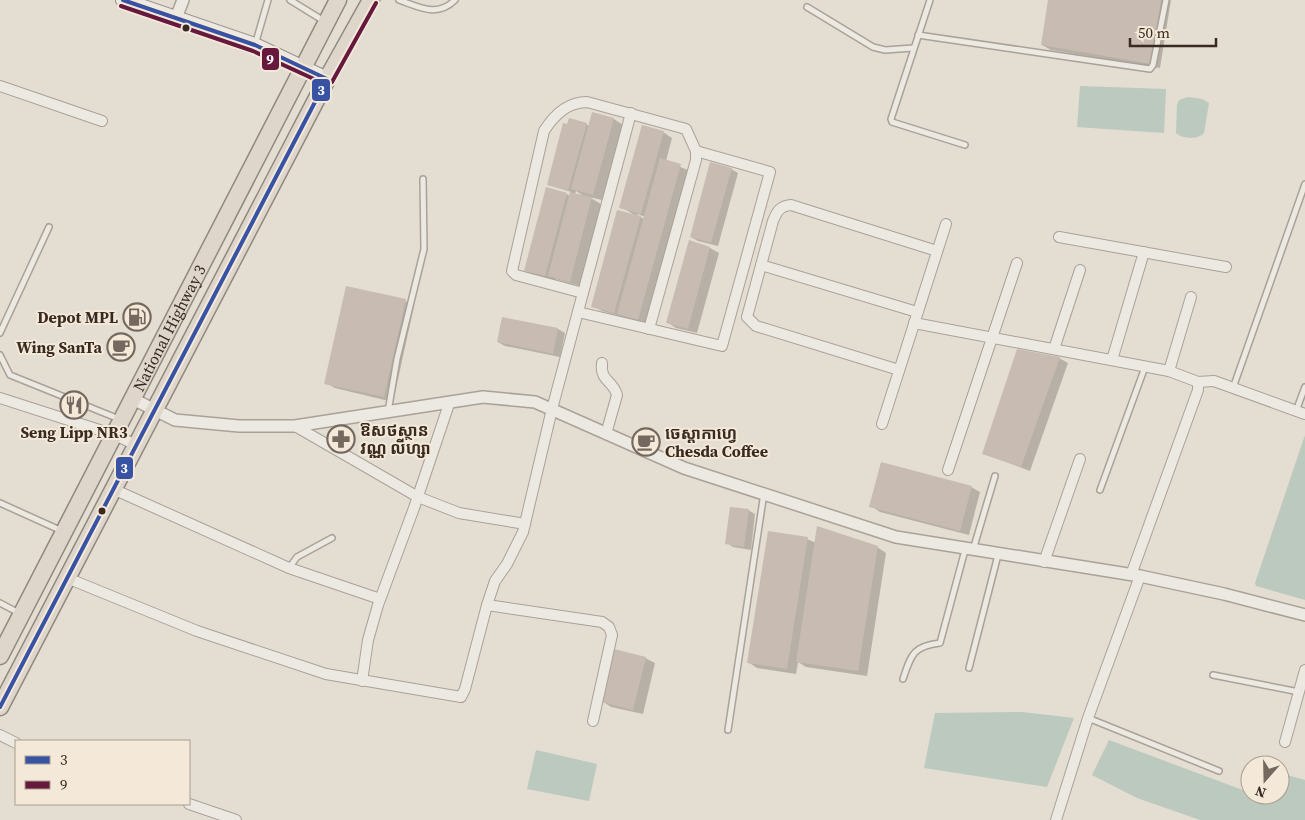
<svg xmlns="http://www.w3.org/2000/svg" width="1305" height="820" viewBox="0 0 1305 820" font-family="'Source Serif 4','Noto Sans Khmer',serif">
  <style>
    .water { fill: #bbc9bf }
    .shadow { fill: #0003; fill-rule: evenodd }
    .building { fill: #c8bbb2 }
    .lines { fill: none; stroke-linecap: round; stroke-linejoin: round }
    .service-casing { stroke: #aaa299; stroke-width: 8 }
    .minor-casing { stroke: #aaa299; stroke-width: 12 }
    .tertiary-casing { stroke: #aaa299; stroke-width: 14 }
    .secondary-casing { stroke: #9a928a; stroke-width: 16 }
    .trunk-casing { stroke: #908880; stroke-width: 19 }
    .service { stroke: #ece8e2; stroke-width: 5 }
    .minor { stroke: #ece8e2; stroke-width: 10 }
    .tertiary { stroke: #ece8e2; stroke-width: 11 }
    .secondary { stroke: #ece8e2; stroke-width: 14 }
    .trunk { stroke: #ded6cb; stroke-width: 16 }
    .bus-1-casing { stroke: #f4e9d9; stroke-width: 8 }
    .bus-2-casing { stroke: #f4e9d9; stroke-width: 8 }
    .bus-1 { stroke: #3853a4; stroke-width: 4 }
    .bus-2 { stroke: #66183d; stroke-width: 4 }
    .bus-dot { fill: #392a21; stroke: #f4e9d9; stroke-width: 2 }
    .labels { text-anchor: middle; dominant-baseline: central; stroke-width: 4; stroke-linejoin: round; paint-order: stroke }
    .poi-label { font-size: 16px; font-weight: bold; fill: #392a21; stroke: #f4e9d9; text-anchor: end }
    .street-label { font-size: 16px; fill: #392a21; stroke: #f4e9d9 }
    .line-badge { stroke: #f4e9d9; stroke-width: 2 }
    .badge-label { font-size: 14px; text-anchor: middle; font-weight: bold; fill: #fff }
  </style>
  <rect width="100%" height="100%" fill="#e4ddd1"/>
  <g class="water">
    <path d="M1080 86 1166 89 1164 133 1077 127Z"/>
    <path d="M1188 97 1202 99 1209 103 1204 133C1198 140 1182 139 1176 133L1177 105 1179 100Z"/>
    <path d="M1305 435V600L1256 586 1255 583Z"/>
    <path d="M1022 712 1074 718 1047 787 924 768 935 713Z"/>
    <path d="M1109 740 1248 792 1250 789V795H1280V773L1305 780V820H1200L1137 798 1092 775Z"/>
    <path d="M536 750 597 764 589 801 527 789Z"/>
  </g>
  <g class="shadow">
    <path d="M1049 0H1171L1160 68 1051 50 1042 45Z"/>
    <path d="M614 119 623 125 602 200 589 197 601 204 580 286 555 279V281L535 276 526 271 567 194 570 196 571 192 548 184 586 124 589 126ZM576 191 584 196 575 194Z"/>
    <path d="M663 132 672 138 666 161 690 171 648 324 602 311 593 306 633 214 621 207ZM638 214 645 217 644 219 637 215Z"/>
    <path d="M731 169 738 173 718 246 698 241 691 237Z"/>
    <path d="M689 242 710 248 719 253 697 333 676 328 667 322Z"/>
    <path d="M405 301 414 306 393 402 335 388 326 383Z"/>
    <path d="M558 329 565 333 560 357 505 346 498 342Z"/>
    <path d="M1059 358 1068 363 1030 471 983 453Z"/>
    <path d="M971 487 980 492 969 535 880 512 871 506Z"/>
    <path d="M748 510 755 514 751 550 733 547 727 543Z"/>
    <path d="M807 539 816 543 877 547 886 553 867 676 806 667 798 662 796 674 757 668 748 662Z"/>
    <path d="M645 658 655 663 643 714 611 707 602 701Z"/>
  </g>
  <g class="building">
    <path d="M1048 0H1161L1151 64 1041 45Z"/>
    <path d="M592 112 614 118 593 195 571 189Z"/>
    <path d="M569 118 587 123 568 191 547 185 563 123 567 124Z"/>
    <path d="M642 125 664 131 641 214 619 208Z"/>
    <path d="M660 158 681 164 638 320 617 314Z"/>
    <path d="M710 162 732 168 711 243 690 237Z"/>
    <path d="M546 187 567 193 545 276 524 271Z"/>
    <path d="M570 192 592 197 570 282 548 276Z"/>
    <path d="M617 210 641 216 614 313 591 307Z"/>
    <path d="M689 240 710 247 688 329 666 323Z"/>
    <path d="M346 286 406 299 384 397 324 384Z"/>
    <path d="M502 317 558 328 553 354 497 342Z"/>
    <path d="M1017 349 1060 357 1021 467 982 454Z"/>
    <path d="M881 462 972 486 960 531 869 507Z"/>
    <path d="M730 507 749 509 744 547 725 544Z"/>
    <path d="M817 526 878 546 858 671 796 662Z"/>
    <path d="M768 531 808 537 787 669 747 663Z"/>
    <path d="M614 649 646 657 633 710 601 702Z"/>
  </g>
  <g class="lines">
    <g class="service-casing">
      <g id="service">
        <path d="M290 0 324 21"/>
        <path d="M399 0C419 7 437 18 455 0"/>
        <path d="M930 0 891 119 892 122 965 145"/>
        <path d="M807 7 873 47 885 50 913 48"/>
        <path d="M918 35 1150 69 1153 65 1166 0"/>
        <path d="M255 45 268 0"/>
        <path d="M0 333 49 227"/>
        <path d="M0 355 10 375 119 419"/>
        <path d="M1233 388 1305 184"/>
        <path d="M1296 411 1305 387"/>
        <path d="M388 412 397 359 424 249 423 179"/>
        <path d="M1100 490 1145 367"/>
        <path d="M0 503 62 531"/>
        <path d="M973 550 995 476"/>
        <path d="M289 568 297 557 332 538"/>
        <path d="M0 603 19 613"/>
        <path d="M969 668 998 555"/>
        <path d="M1213 675 1299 692"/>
        <path d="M903 679C911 655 913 646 940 643L965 550"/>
        <path d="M1088 718 1219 771"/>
        <path d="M728 730 764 493"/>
      </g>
    </g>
    <g class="minor-casing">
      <g id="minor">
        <path d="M0 86 102 121"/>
        <path d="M1059 237 1226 267"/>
        <path d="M761 265 917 312"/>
        <path d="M583 293 516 275 512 271 544 131C554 115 567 102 587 102L686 129 696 151V160L649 329"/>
        <path d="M578 312 722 346 770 172 696 151"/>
        <path d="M914 323 1169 371 1198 382 1214 381 1305 414"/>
        <path d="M1054 349 1080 270"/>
        <path d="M1112 360 1144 252"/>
        <path d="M602 363C600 382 613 380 617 395L606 434"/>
        <path d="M899 370 756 326 747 317 773 221C777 211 780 206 791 205L937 251"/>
        <path d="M1169 371 1191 297"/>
        <path d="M0 398 115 435 136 445"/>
        <path d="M882 424 946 224"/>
        <path d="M295 426 418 497 459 513 525 524"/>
        <path d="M948 470 1017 263"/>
        <path d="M113 489 289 568 380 599"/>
        <path d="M1044 562 1080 459"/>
        <path d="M1131 575 1198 390V382"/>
        <path d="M67 578 197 631 326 674 461 697 465 689 487 605 495 581 507 564 523 532 552 409 631 113"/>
        <path d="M487 605 602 622 609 627 612 635 593 721"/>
        <path d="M362 681 368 640 378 605 414 508 449 404"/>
        <path d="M0 735 16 743"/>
        <path d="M1285 742 1305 670"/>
        <path d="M189 804 236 820"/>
        <path d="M1056 820 1088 718 1140 576"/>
      </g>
    </g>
    <g class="tertiary-casing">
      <g id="tertiary">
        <path d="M176 18 183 0"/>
        <path d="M133 399 175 420 239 426H295L483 397 535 402 684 468 896 537 1140 576 1224 594 1305 615"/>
      </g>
    </g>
    <g class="secondary-casing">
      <path id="secondary" d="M123 0 255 45 327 79"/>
    </g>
    <g class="trunk-casing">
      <g id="trunk">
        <path id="s1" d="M0 656 338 0"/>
        <path d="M0 707 327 79 371 0"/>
      </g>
    </g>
    <use href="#service" class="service"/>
    <use href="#minor" class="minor"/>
    <use href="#tertiary" class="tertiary"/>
    <use href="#secondary" class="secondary"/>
    <use href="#trunk" class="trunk"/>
    <g class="bus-1-casing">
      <path id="bus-1" d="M0 707 327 79 255 45 123 0"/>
    </g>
    <g class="bus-2-casing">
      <path id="bus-2" d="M121 6 253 51 327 85 332 82 376 3"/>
    </g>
    <use href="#bus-1" class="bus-1"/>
    <use href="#bus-2" class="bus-2"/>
  </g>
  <defs>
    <g id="fuel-ring" transform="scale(1.4375)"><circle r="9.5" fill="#f4e9d9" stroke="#75695f" stroke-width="1.5"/><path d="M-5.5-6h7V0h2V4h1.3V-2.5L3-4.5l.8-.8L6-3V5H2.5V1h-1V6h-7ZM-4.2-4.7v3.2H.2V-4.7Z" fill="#75695f"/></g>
    <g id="cafe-ring" transform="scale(1.4375)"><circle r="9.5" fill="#f4e9d9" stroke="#75695f" stroke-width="1.5"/><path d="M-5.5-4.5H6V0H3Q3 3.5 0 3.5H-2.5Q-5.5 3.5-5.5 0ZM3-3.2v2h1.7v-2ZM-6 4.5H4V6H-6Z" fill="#75695f"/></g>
    <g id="restaurant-ring" transform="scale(1.4375)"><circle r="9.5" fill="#f4e9d9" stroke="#75695f" stroke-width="1.5"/><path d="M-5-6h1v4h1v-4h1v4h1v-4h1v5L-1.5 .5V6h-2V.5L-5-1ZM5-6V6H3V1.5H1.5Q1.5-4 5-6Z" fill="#75695f"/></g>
    <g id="pharmacy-ring" transform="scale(1.4375)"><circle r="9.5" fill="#f4e9d9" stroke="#75695f" stroke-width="1.5"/><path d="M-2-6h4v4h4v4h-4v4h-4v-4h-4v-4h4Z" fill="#75695f"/></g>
  </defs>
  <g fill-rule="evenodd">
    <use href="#fuel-ring" x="137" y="317"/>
    <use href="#cafe-ring" x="121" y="347"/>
    <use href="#restaurant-ring" x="74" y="405"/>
    <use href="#pharmacy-ring" x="341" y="439"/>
    <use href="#cafe-ring" x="646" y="442"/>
  </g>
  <g class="bus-dot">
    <circle cx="186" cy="28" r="4.5"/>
    <circle cx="102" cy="511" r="4.5"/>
  </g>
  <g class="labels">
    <g class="poi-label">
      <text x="118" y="317">Depot MPL</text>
      <text x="102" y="347">Wing SanTa</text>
      <text x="360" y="430" text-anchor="start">ឱសថស្ថាន<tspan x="360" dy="18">វណ្ណ លីហ្សា</tspan></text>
      <text x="74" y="432" text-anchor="middle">Seng Lipp NR3</text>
      <text x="665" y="433" text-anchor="start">ចេស្ដាកាហ្វេ<tspan x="665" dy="18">Chesda Coffee</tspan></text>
    </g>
    <g class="street-label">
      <text stroke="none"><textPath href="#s1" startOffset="369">National Highway 3</textPath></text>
    </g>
  </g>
  <g class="line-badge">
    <rect x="261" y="47" width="19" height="24" rx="5" fill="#66183d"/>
    <rect x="311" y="78" width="20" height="24" rx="5" fill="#3853a4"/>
    <rect x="115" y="456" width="19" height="24" rx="5" fill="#3853a4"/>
  </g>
  <g class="badge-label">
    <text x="270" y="64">9</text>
    <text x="321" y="95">3</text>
    <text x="124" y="473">3</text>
  </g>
  <rect x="15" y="740" width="175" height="65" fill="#f4e9d9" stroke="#a99d8f"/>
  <rect x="25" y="756" width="25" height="8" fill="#3853a4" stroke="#a99d8f"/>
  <text x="60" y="765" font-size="15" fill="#392a21">3</text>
  <rect x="25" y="781" width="25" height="8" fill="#66183d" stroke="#a99d8f"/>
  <text x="60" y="790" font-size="15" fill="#392a21">9</text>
  <g transform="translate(1265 780) rotate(200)"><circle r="24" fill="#f4e9d9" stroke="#a99d8f"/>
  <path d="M0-4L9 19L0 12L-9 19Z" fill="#75695f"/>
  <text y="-8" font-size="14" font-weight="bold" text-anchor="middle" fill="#392a21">N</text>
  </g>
  <path d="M1130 38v8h86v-8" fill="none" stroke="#392a21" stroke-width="2.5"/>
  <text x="1138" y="38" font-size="15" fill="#392a21" stroke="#f4e9d9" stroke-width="4" paint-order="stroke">50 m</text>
</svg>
